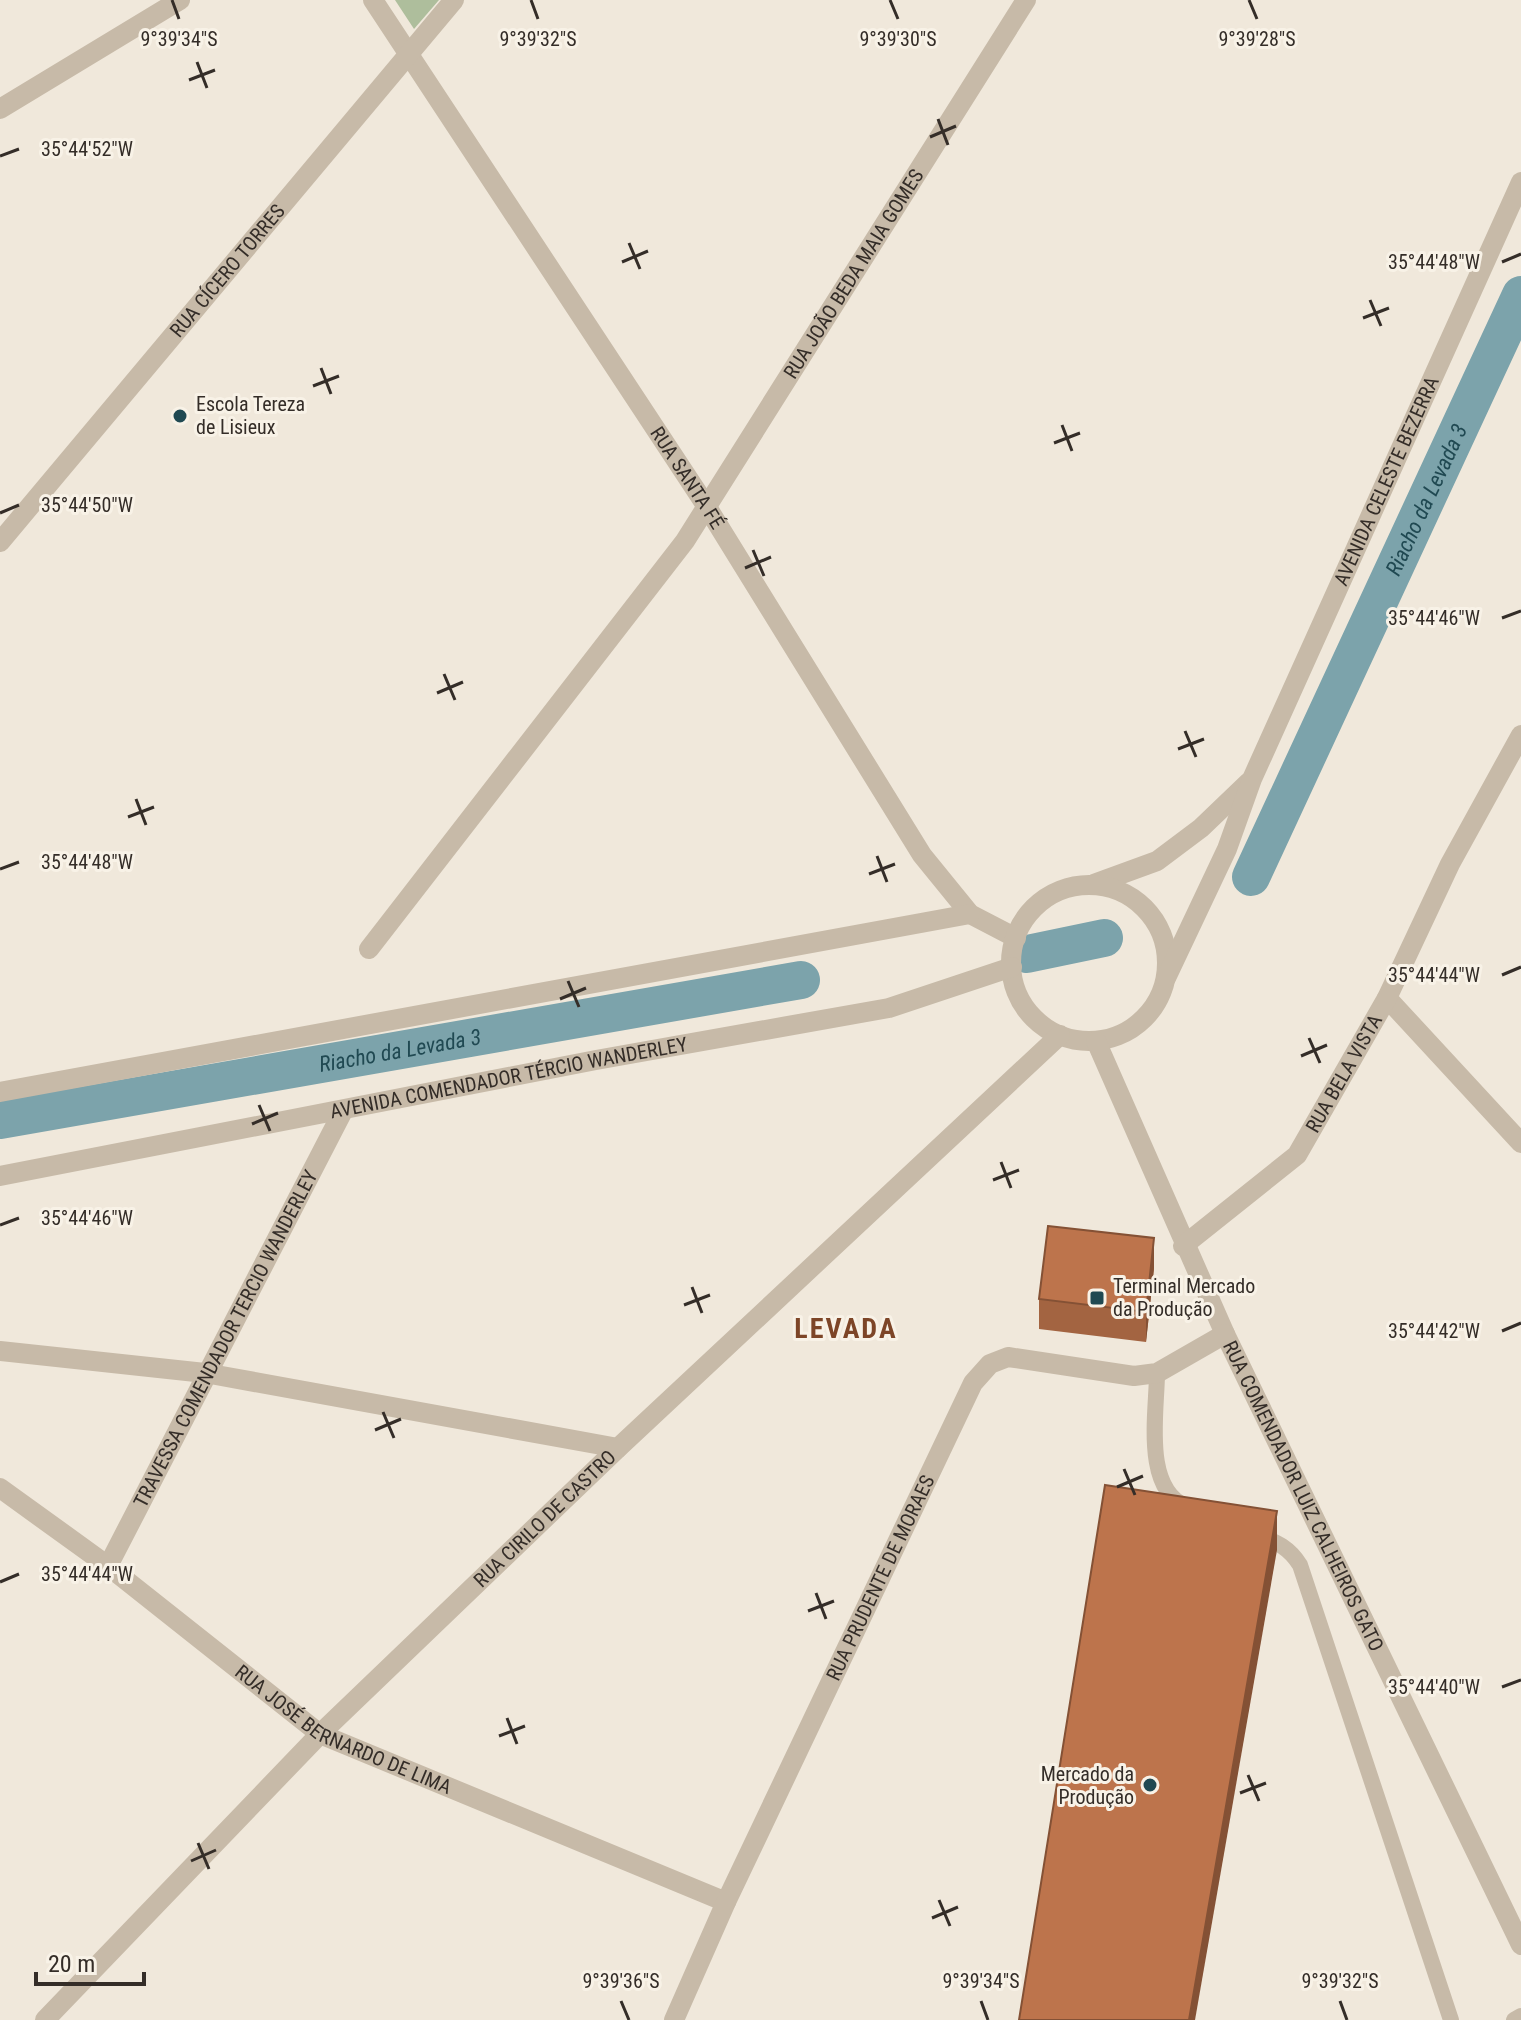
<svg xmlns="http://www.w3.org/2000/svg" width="1521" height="2020" viewBox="0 0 1521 2020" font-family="'Roboto Condensed',sans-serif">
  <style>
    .green { fill: #aebe9c }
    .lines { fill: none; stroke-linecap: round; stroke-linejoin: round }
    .canal { stroke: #7ca3ab; stroke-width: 38 }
    .service { stroke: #c7baa8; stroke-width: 16 }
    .minor { stroke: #c7baa8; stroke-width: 20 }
    .wall { fill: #a36441 }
    .shaded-wall { fill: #845135 }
    .building { fill: #bd744c; stroke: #845135; stroke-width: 2 }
    .ticks { fill: none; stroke: #342d28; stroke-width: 3 }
    .poi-dot { fill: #204952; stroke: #f8f2e7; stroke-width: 3 }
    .labels { text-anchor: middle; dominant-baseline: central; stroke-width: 6; stroke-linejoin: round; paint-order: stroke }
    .street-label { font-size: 20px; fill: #342d28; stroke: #f8f2e7 }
    .poi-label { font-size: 20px; fill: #342d28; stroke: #f8f2e7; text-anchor: start }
    .water-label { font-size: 22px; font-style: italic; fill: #204952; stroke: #f8f2e7 }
    .district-label { font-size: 28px; font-weight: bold; letter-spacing: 2px; fill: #7d4527; stroke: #f8f2e7 }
    .ticks-label { font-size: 20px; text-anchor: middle; fill: #342d28; stroke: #f8f2e7; stroke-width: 6; stroke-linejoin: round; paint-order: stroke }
  </style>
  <rect width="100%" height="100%" fill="#f0e8db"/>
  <path class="green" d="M395 0H439L414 29Z"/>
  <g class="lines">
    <g class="canal">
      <path id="s1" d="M1251 877 1521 295"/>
      <path d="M1027 954 1104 938"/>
      <path id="s2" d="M0 1120 801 980"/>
    </g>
    <g class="service">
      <path d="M1157 1373C1157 1411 1142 1489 1187 1507"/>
      <path d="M1257 1534C1276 1542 1289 1547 1300 1565L1451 2020"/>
      <path d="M1514 2020 1521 2016"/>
    </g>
    <g class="minor">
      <path id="s3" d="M373 0 707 507 922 855 970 914 1016 938"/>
      <path d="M0 109 180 0"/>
      <path id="s4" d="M0 542 454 0"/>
      <path d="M1094 884 1157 861 1201 828 1249 782"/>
      <circle cx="1089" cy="963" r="78"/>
      <path id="s5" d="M369 949 685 541 1026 0"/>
      <path id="s6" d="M1166 978 1227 849 1252 779 1521 182"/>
      <path d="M1387 998 1521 1143"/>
      <path id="s7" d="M1096 1041 1225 1334 1521 1945"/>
      <path d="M0 1092 970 914"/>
      <path id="s8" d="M0 1176 596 1060 889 1008 1012 967"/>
      <path id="s9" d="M1183 1246 1297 1155 1387 998 1450 864 1521 735"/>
      <path d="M0 1351 205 1373 618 1448"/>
      <path id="s10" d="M0 1488 108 1566 320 1734 726 1902"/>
      <path id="s11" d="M108 1566 343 1111"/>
      <path id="s12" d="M45 2020 320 1734 618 1448 1060 1035"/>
      <path id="s13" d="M674 2020 726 1902 973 1383 990 1364 1008 1357 1134 1376 1157 1373 1225 1334"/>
    </g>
  </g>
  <path class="wall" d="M1154 1268 1146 1342 1039 1329V1299Z"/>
  <g class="shaded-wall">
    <path d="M1154 1238V1268L1146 1342V1312Z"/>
    <path d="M1277 1511V1550L1195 2020H1189Z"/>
  </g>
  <g class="building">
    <path d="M1048 1226 1154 1238 1146 1312 1039 1299Z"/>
    <path d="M1105 1485 1277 1511 1189 2020H1019Z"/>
  </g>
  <path class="ticks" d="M172 0 179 19M531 0 538 19M890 0 898 19M1249 0 1257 19M197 62 207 88M189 80 215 70M938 119 948 145M930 137 956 126M0 156 19 149M629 243 640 269M622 262 648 251M1502 262 1521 254M1370 300 1381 326M1363 318 1389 308M321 368 331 394M313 386 339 376M1062 425 1072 451M1054 443 1080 433M0 513 19 505M753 550 764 576M745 568 771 557M1502 618 1521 611M444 674 455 700M437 693 463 682M1185 731 1196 757M1178 749 1204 739M136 799 146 825M128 817 154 807M877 856 887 882M0 869 19 862M869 874 895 864M1502 975 1521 967M568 981 579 1007M560 999 586 988M1309 1038 1320 1063M1301 1056 1327 1045M259 1105 270 1131M252 1124 278 1113M1001 1162 1011 1188M993 1180 1019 1170M0 1225 19 1218M692 1287 702 1313M684 1305 710 1295M1502 1331 1521 1323M383 1412 394 1438M375 1430 401 1419M1124 1469 1135 1495M1117 1487 1143 1476M0 1582 19 1574M816 1593 826 1619M808 1611 834 1601M1502 1687 1521 1680M507 1718 517 1744M499 1736 525 1726M1248 1775 1259 1801M1240 1793 1266 1783M198 1843 209 1869M191 1861 216 1850M939 1900 950 1926M932 1918 958 1907M621 2001 629 2020M981 2001 988 2020M1340 2001 1347 2020"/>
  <g class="poi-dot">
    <circle cx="180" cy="416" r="8"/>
    <rect x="1089" y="1290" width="16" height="16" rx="4"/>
    <circle cx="1150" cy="1785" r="8"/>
  </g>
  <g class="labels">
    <g class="street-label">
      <text stroke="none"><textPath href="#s4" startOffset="354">RUA CÍCERO TORRES</textPath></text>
      <text stroke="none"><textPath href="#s5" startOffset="832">RUA JOÃO BEDA MAIA GOMES</textPath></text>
      <text stroke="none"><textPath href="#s3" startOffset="572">RUA SANTA FÉ</textPath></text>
      <text stroke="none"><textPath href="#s6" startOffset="544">AVENIDA CELESTE BEZERRA</textPath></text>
      <text stroke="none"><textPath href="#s9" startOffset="240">RUA BELA VISTA</textPath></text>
      <text stroke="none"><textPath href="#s8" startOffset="518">AVENIDA COMENDADOR TÉRCIO WANDERLEY</textPath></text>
      <text stroke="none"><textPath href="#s11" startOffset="256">TRAVESSA COMENDADOR TERCIO WANDERLEY</textPath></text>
      <text stroke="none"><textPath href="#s7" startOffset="500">RUA COMENDADOR LUIZ CALHEIROS GATO</textPath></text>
      <text stroke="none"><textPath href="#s12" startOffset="708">RUA CIRILO DE CASTRO</textPath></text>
      <text stroke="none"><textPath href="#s13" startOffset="488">RUA PRUDENTE DE MORAES</textPath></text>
      <text stroke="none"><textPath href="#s10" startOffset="422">RUA JOSÉ BERNARDO DE LIMA</textPath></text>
    </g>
    <g class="poi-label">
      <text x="196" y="404">Escola Tereza<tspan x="196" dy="23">de Lisieux</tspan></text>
      <text x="1113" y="1286">Terminal Mercado<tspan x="1113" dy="23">da Produção</tspan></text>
      <text x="1134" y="1774" text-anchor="end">Mercado da<tspan x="1134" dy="23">Produção</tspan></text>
    </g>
    <g class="water-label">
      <text stroke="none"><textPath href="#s1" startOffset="416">Riacho da Levada 3</textPath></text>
      <text stroke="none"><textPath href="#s2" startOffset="406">Riacho da Levada 3</textPath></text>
    </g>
    <g class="district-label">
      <text x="846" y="1328">LEVADA</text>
    </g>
  </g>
  <g class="ticks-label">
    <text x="179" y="46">9°39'34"S</text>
    <text x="538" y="46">9°39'32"S</text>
    <text x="898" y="46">9°39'30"S</text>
    <text x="1257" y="46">9°39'28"S</text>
    <text x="87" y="156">35°44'52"W</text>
    <text x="1434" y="269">35°44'48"W</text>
    <text x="87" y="512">35°44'50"W</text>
    <text x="1434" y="625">35°44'46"W</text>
    <text x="87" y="869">35°44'48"W</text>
    <text x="1434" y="982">35°44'44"W</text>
    <text x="87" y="1225">35°44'46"W</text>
    <text x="1434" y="1338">35°44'42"W</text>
    <text x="87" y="1581">35°44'44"W</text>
    <text x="1434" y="1694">35°44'40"W</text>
    <text x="621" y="1988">9°39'36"S</text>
    <text x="981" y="1988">9°39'34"S</text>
    <text x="1340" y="1988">9°39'32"S</text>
  </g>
  <path d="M36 1972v12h108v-12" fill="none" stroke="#342d28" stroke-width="4"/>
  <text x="48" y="1972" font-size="24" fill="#342d28" stroke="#f8f2e7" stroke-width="6" paint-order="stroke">20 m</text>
</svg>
